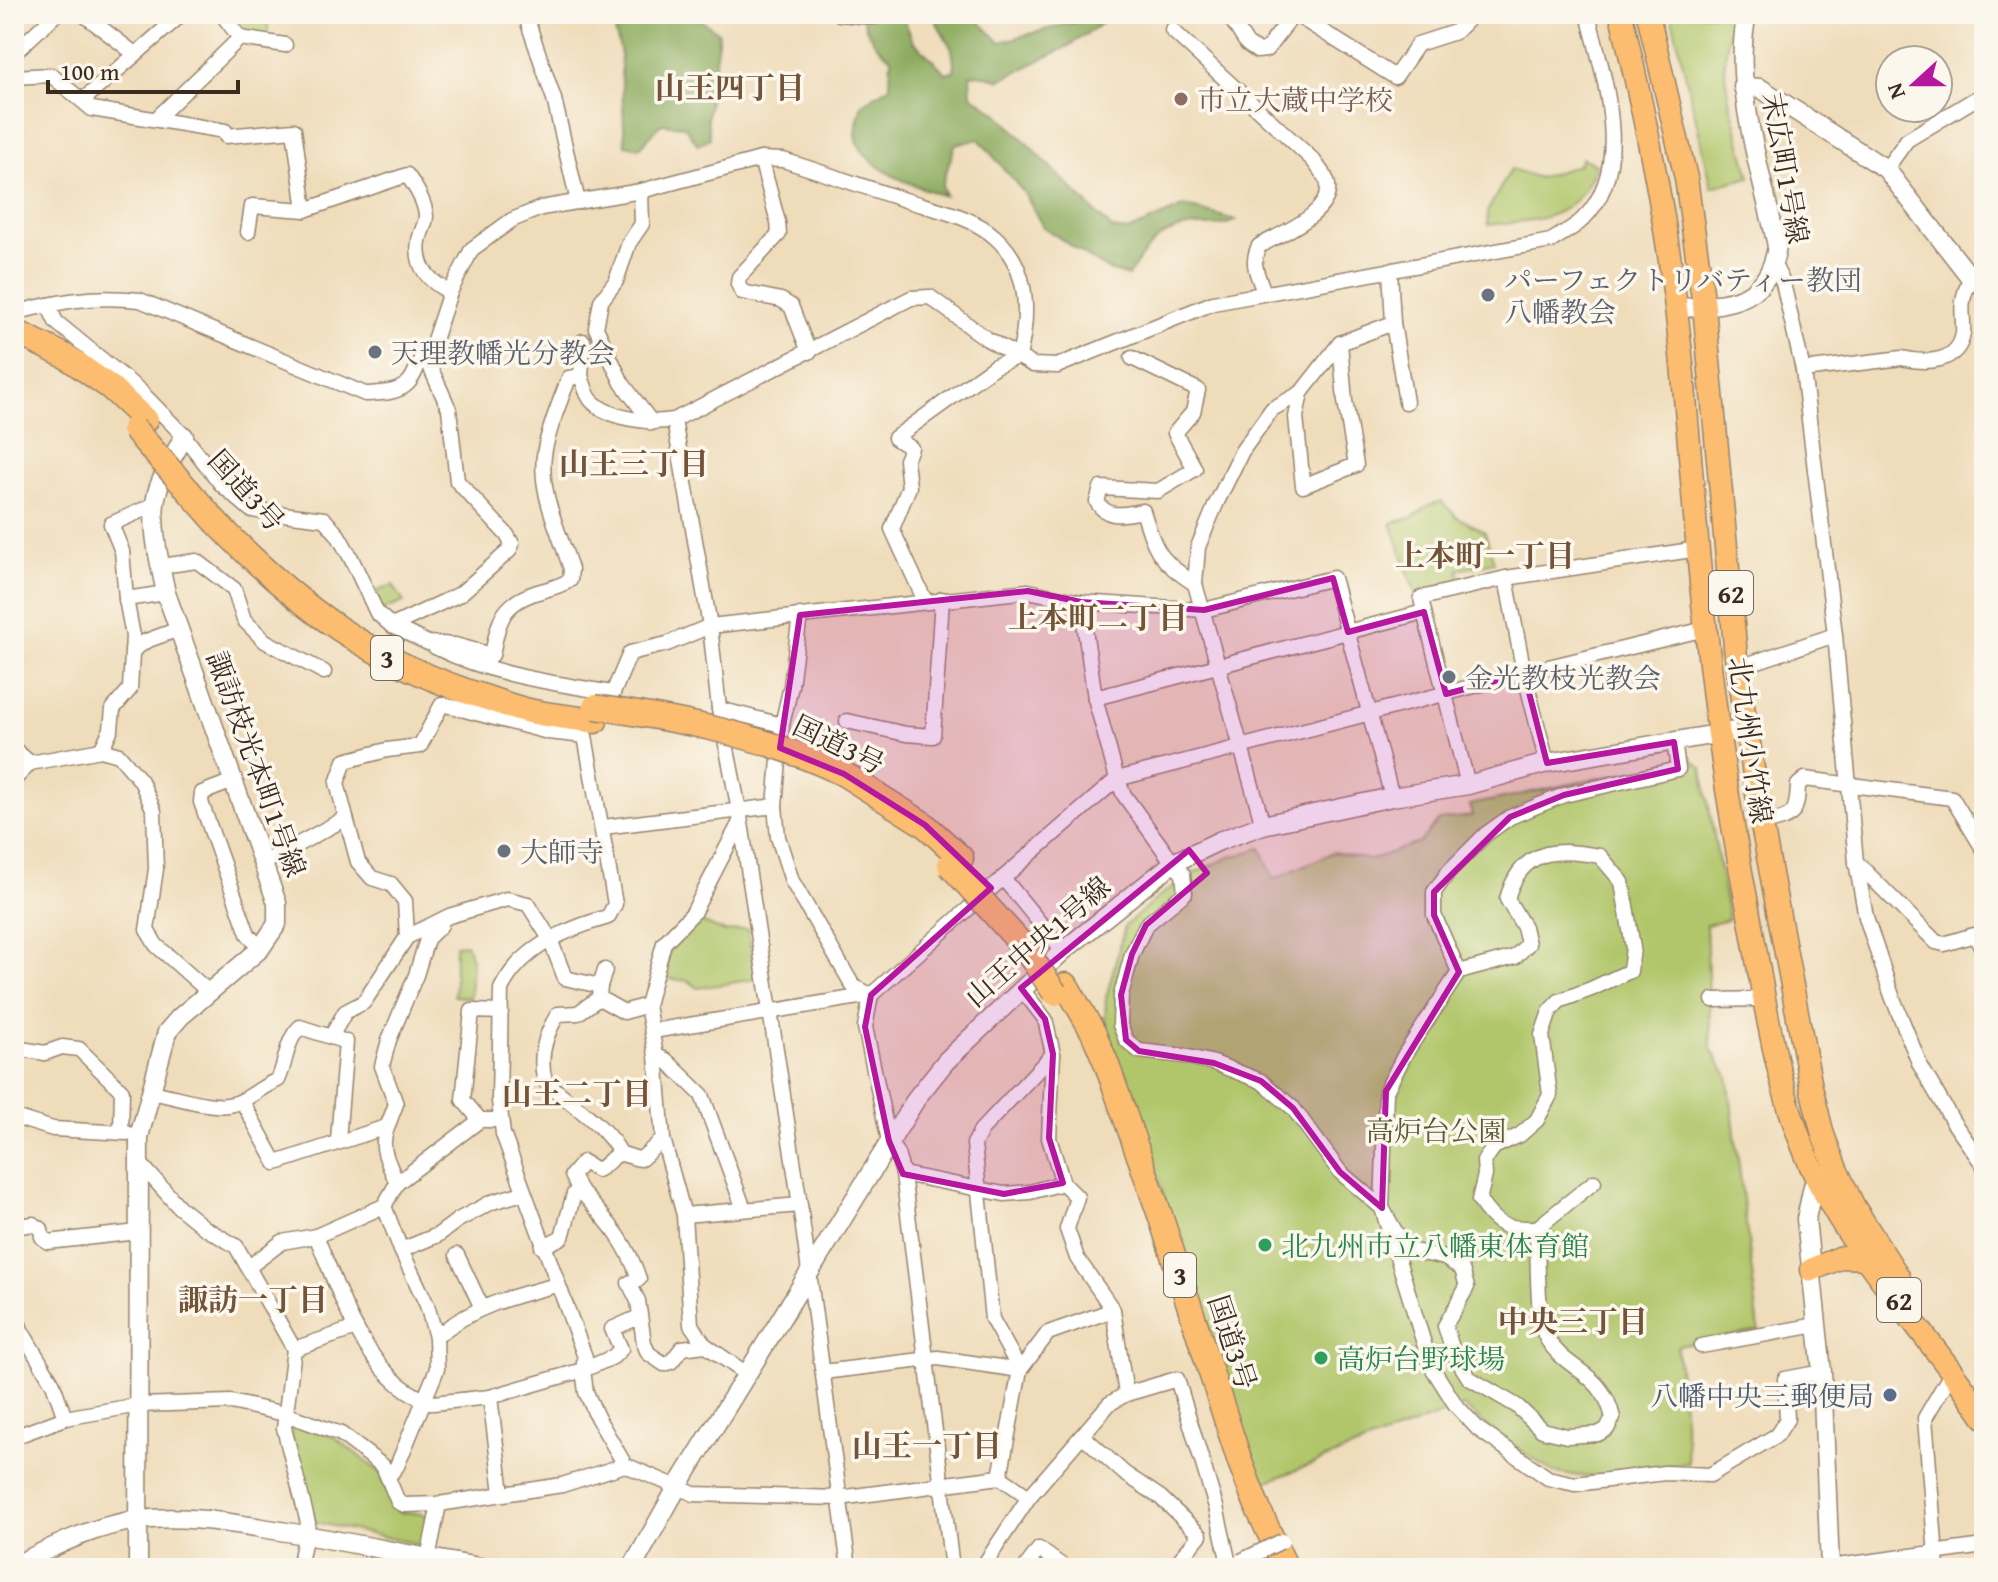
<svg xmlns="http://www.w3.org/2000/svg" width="1998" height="1582" viewBox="0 0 1998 1582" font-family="'Gentium Book Plus','Noto Serif JP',serif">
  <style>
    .green { fill: #b1c66b; stroke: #767844; stroke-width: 2 }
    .forest { fill: #8cab5f; stroke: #646a3e; stroke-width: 2 }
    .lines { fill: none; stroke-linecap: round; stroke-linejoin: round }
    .minor-casing { stroke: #95836c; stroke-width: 17 }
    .tertiary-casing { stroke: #95836c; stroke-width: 21 }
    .primary-casing { stroke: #95836c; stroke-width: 25 }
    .trunk-casing { stroke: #95836c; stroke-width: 27 }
    .minor { stroke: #fff; stroke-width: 14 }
    .tertiary { stroke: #fff; stroke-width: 18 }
    .primary { stroke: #fcbd6f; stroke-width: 22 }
    .trunk { stroke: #fcbd6f; stroke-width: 24 }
    .minor-bridge-casing { stroke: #95836c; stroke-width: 17; stroke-linecap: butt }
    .trunk-bridge-casing { stroke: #95836c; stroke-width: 27; stroke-linecap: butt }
    .minor-bridge { stroke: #fff; stroke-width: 14 }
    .trunk-bridge { stroke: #fcbd6f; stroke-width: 24 }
    .marked { fill: #b5179e; fill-opacity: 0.2; stroke: #b5179e; stroke-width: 6; stroke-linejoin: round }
    .education-dot { fill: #8d6e63; stroke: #fbf7ec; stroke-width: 3 }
    .worship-dot { fill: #6b7280; stroke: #fbf7ec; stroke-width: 3 }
    .leisure-dot { fill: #2e9e5b; stroke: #fbf7ec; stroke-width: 3 }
    .service-dot { fill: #5c6f8a; stroke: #fbf7ec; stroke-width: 3 }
    .labels { text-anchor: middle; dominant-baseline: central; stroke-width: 7; stroke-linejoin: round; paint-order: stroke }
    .shield { fill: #fbf7ec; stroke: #75685c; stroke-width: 2 }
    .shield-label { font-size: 26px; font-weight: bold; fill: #3b2a1e }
    .education-label { font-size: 28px; fill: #785e54; stroke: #fbf7ec; text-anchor: start }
    .street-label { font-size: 28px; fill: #3b2a1e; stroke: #fbf7ec }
    .worship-label { font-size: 28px; fill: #5b616d; stroke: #fbf7ec; text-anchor: start }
    .park-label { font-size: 28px; fill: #5e5935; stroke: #fbf7ec }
    .leisure-label { font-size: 28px; fill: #27864d; stroke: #fbf7ec; text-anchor: start }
    .service-label { font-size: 28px; fill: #4e5e75; stroke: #fbf7ec; text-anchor: end }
    .neighbourhood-label { font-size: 30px; font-weight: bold; fill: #735439; stroke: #fbf7ec }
  </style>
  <rect width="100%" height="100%" fill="#fbf7ec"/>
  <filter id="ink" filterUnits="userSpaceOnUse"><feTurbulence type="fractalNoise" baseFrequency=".0125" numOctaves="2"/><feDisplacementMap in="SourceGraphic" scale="16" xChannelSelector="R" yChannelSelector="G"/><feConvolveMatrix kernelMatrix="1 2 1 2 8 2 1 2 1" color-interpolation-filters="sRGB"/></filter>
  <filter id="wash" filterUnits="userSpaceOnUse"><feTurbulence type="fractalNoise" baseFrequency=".006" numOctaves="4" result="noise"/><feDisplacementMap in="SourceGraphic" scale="32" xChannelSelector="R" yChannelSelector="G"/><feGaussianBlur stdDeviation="1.8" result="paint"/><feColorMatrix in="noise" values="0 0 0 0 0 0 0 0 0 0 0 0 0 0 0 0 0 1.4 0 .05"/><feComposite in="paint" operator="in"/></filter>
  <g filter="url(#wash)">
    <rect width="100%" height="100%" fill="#efdcba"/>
    <g class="green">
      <path d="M228 14H268V37L239 29Z"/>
      <path d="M1671 14H1732L1724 63 1728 95 1750 177 1712 187Z"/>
      <path d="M1582 158 1596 165C1576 222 1540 219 1488 225L1487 212 1511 169 1539 178 1578 165Z"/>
      <path d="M1441 501 1457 517 1485 532 1494 562 1458 570 1463 587 1416 595 1391 523 1411 518 1429 505Z"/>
      <path d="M393 585 404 602 381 611 373 593Z"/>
      <path d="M1692 759 1702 768 1729 920 1706 925 1711 1049 1728 1076 1759 1331 1677 1346 1688 1463 1589 1477 1554 1473 1494 1432 1463 1406 1258 1485 1134 1104 1105 1027 1106 998 1125 926 1162 894 1194 873 1228 858 1261 848 1274 879 1334 852 1370 860 1420 842 1439 820 1472 816 1470 805Z"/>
      <path d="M694 919 725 932 747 929 757 979 698 988 689 981 662 978 670 948Z"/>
      <path d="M466 944 472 959 470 998 454 996C456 978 454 963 455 945Z"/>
      <path d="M299 1425 334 1437 380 1472 393 1507 399 1512 423 1514 428 1517 422 1545 314 1522 291 1436 294 1427Z"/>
    </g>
    <g class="forest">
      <path d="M610 14H692L719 33 707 119 710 138 698 145 684 126 661 124 639 148 625 145 620 49Z"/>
      <path d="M862 14H902L913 41 946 73 955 70 952 49 936 21 937 14H971L1000 42 1078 21 1084 14H1115L1069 46 1000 80 979 74 970 75 971 95 996 112 1112 229 1128 231 1185 206 1236 220C1224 227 1212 226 1198 226 1160 228 1148 246 1128 276L1106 269 1043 227 1025 194 979 139 955 145 942 185 945 196C918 187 860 169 856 135 855 126 860 113 862 104L890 86 891 58C875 45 866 35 862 14Z"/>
    </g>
  </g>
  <g filter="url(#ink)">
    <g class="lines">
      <g class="minor-casing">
        <g id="minor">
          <path d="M83 14 135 54"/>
          <path d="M222 14 240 38"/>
          <path d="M525 14 554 99 578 202"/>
          <path d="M840 14 872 17 897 14"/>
          <path d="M1228 14 1247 44 1257 51 1266 50 1294 14"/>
          <path d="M1295 14 1395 77 1418 44 1455 32 1471 16 1469 14"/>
          <path d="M1172 30 1313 160C1317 166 1324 174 1327 181 1337 212 1280 234 1259 246 1250 263 1258 276 1264 292"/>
          <path d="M14 53 56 14"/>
          <path d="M14 77 51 75 92 109 225 131 226 136 294 130 305 210"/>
          <path d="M83 100 182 14"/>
          <path d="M156 119 240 38 285 45"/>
          <path d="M761 159 778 222 779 234 739 277 738 284 742 292 781 300 791 306 809 352"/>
          <path d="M1886 169 1907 140 1975 99H1984"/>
          <path d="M641 191 642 224 629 243 616 281 601 301 596 328 622 383 652 423"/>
          <path d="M248 232 252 206 305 210 407 175C415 186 425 202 426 216 426 224 420 233 419 241 415 266 429 282 450 292"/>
          <path d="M1774 265 1783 283 1803 370 1835 635 1856 862 1866 917 1892 996 1920 1065 1953 1122 1984 1166"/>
          <path d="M48 305 56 322 139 390 184 436 221 484 251 510 324 519 338 535 351 558 377 613 392 626 428 643 455 645 492 655C499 619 502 602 541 591 551 588 561 586 570 580L571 569C559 531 537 489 545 449 550 425 560 401 569 378L581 376C584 384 586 394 591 400 608 419 650 424 674 420L911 298 930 297 987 339 1033 365 1057 366 1213 303 1551 241C1561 234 1574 228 1582 220 1636 168 1603 76 1588 14"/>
          <path d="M14 313C62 301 90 295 140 300L365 394C379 393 397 394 408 383 418 373 416 359 430 352L450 292 472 249 512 220 541 208 641 191 761 159 783 160C824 173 865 187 905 200 934 209 972 216 995 237 1030 268 1029 315 1019 356"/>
          <path d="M1393 323 1406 402"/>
          <path d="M1132 358 1198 390 1193 412 1175 433 1195 469 1158 491 1101 488 1097 502C1108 520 1124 514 1143 511 1156 553 1159 560 1195 584"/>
          <path d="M1803 370 1902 358C1926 364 1959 363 1963 333 1964 322 1961 311 1963 301 1964 293 1968 285 1970 277"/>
          <path d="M581 376 583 341"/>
          <path d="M1301 393 1296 417 1303 486 1356 465 1345 401 1340 343"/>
          <path d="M674 420 710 626 719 709 739 810 800 1205 849 1568"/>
          <path d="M161 566 197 561 234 589 244 620 265 641 324 672"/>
          <path d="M1506 578 1524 673 1547 763"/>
          <path d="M126 599 122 551 111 524 156 504"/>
          <path d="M925 601 892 529 909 487 906 460 911 448 895 438 995 366 1019 356"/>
          <path d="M1081 602 1095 698 1117 779 1124 795 1173 863 1183 874 1185 893 1146 925 1132 954 1121 995 1120 1025 1126 1040 1139 1051 1184 1056 1214 1063 1261 1081 1293 1108 1340 1172 1382 1208 1405 1249 1445 1258 1462 1269 1467 1287 1445 1326 1454 1354 1469 1378 1517 1406 1542 1430 1567 1436 1598 1434 1607 1429 1613 1418C1602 1370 1568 1373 1547 1339 1536 1323 1538 1251 1537 1228 1506 1229 1496 1227 1479 1200L1485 1175 1484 1161 1494 1147 1520 1135 1537 1120 1550 1095 1542 1035 1550 1011 1559 1001 1591 989 1630 971 1633 948 1622 882 1600 856C1556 848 1521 848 1507 899L1524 927 1528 944 1515 957 1459 972 1405 1054 1386 1091 1382 1208 1431 1366 1455 1404 1478 1429 1548 1478 1575 1484 1665 1473 1710 1475 1777 1435 1787 1419 1785 1379 1822 1372"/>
          <path d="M1424 612 1468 785"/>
          <path d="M800 615 791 686 782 725 775 806 778 837 792 881 853 986 871 995"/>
          <path d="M392 626 460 594 509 551 512 544 507 535 457 481 449 409 428 362 421 357"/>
          <path d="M435 647C492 675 551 683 613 693L610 699"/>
          <path d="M132 651 146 641 179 629"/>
          <path d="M1737 668 1835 635"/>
          <path d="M613 693 630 653 667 644 710 626 1028 591 1081 602 1204 610 1333 578 1392 797"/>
          <path d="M1095 698 1424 612 1421 598 1506 578 1698 549"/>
          <path d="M719 709 782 725"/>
          <path d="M847 721 906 734 933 736 942 599"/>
          <path d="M14 749 30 763"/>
          <path d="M101 750 111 729 113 709 130 689 133 636 126 599 166 593"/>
          <path d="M14 780 30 763 101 750 119 755 141 781 154 811 156 869 147 930 156 945 210 993"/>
          <path d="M233 781 202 793 201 802 248 934 260 949"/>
          <path d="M346 818 337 783 345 761 387 750 420 746 442 704 548 732 585 736 615 904 608 917C566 929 521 948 501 989L499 1101 503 1134 585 1357 583 1370 586 1392 597 1417 625 1465 694 1494 839 1498 1000 1477 1029 1497"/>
          <path d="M739 824 693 913 664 943 647 1005 656 1056 663 1139 684 1215 691 1325 705 1345 748 1375"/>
          <path d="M1263 825 1195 584 1198 547 1216 504 1242 451 1272 409 1301 393 1340 343 1393 323 1390 270"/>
          <path d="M1762 825C1792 816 1797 818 1798 785L1805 779 1952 798 1984 850"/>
          <path d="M603 827 775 806"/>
          <path d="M1856 862 1936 942 1944 944 1974 935 1984 951"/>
          <path d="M262 864 346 818 358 862 372 878 391 884 405 901 407 937"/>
          <path d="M1063 951 1003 878 1117 779 1524 673 1705 629"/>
          <path d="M1459 972 1434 915V892L1449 871 1486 834 1510 817 1564 795 1678 769 1674 742"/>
          <path d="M600 986 605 970"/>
          <path d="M1021 988 1045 1019 1053 1054 1049 1138 1063 1183"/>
          <path d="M871 995 865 1027 889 1141 897 1154 903 1174 952 1568"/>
          <path d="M599 998 578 1013 558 1014C545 1035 538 1057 545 1081 571 1105 604 1123 621 1154"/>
          <path d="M1713 1000 1765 999"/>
          <path d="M653 1031 871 995 1003 878"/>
          <path d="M331 1037 346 1042 338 1140"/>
          <path d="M14 1040 21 1049 45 1053 62 1047 79 1049 122 1091 121 1132"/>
          <path d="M656 1056 666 1060 702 1095 744 1209"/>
          <path d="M150 1092C173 1095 212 1110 233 1104 249 1100 261 1086 278 1080 286 1064 286 1040 300 1027L331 1037 345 1012 364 1002 407 937 449 916 507 899 528 904 550 939 565 978 600 986 599 998 624 1012 647 1005"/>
          <path d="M242 1101 276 1163 386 1127"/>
          <path d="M14 1117 53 1129 127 1133"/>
          <path d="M480 1120 463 1100 472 1011 501 1012"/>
          <path d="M137 1160 179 1207 205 1228 236 1246 294 1349 284 1428 308 1523 299 1568"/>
          <path d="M903 1174 1004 1194 1030 1192 1063 1183 1077 1197 1067 1229 1077 1258 1113 1310 1126 1394 1109 1404 1029 1497 982 1568"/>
          <path d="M397 1183C379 1142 380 1146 396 1104L382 1066 389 1040 416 975 427 939 441 925"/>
          <path d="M579 1189C606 1220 626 1239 639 1279L629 1283 638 1301 644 1343 648 1353 664 1364 671 1362 682 1348 705 1345"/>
          <path d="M384 1206 401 1250 427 1305 436 1337 437 1369 397 1466 389 1476"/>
          <path d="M684 1215 800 1205"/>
          <path d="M14 1227 33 1224 41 1229 42 1237 48 1242 138 1232"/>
          <path d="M1537 1228 1594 1182"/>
          <path d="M316 1236C341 1294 366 1382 433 1403L490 1397 583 1370 613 1357 621 1349 612 1329 639 1317"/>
          <path d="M542 1247 562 1237 574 1194 579 1189 572 1175 583 1162 597 1170C606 1167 612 1155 620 1154 627 1154 634 1159 641 1159L663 1139"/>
          <path d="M401 1250 438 1235 458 1220 492 1202 523 1193"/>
          <path d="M457 1255 482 1308"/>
          <path d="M249 1267 282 1242 316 1236 384 1206 397 1183 480 1120H500"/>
          <path d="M14 1311 21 1330 53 1384 65 1418"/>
          <path d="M436 1337C471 1307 513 1296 557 1285"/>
          <path d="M1701 1346 1817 1325"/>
          <path d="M294 1349 356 1328"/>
          <path d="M823 1372 938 1358 1020 1370 1048 1333 1113 1310"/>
          <path d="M1126 1394 1177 1379 1216 1507 1230 1568"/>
          <path d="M490 1397 502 1493"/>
          <path d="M1083 1436 1124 1473 1160 1497 1200 1535 1173 1568"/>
          <path d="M14 1437 65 1418 139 1405 231 1402 285 1414 341 1434 383 1466 398 1502 405 1505 439 1504 562 1485 625 1465"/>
          <path d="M1000 1477 1020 1370 992 1319 974 1144 981 1130 1053 1054"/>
          <path d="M1830 1567 1984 1546"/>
          <path d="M426 1568 439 1504"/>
          <path d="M1025 1568 1039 1549 1065 1568"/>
          <path d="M1937 1568 1925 1418 1953 1370"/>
        </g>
      </g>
      <g class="tertiary-casing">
        <g id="tertiary">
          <path d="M1743 87 1760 88 1886 169 1970 277 1984 287"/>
          <path d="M1675 309C1726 303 1768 306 1777 246 1762 174 1731 85 1747 14"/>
          <path d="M1827 1174 1813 1186 1806 1219 1822 1372 1830 1568"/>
          <path d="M14 1566C52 1547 97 1524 140 1520 183 1515 226 1522 268 1529 341 1540 413 1556 485 1568"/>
          <path d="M138 1568 139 1137 167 1032 180 1017 260 949 277 924V903L166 593C160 563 149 524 157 493 162 474 175 454 184 436"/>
          <path d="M632 1568 678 1486 918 1096 946 1061 1063 951 1173 863 1219 841 1263 825 1392 797 1468 785 1547 763 1746 729"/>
        </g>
      </g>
      <g class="primary-casing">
        <g id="primary">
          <path d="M1621 14C1641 101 1660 187 1672 276 1688 393 1692 512 1706 630 1716 723 1730 817 1748 909 1765 999 1776 1097 1818 1181 1862 1267 1931 1337 1984 1417"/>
          <path d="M1648 14 1686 178 1704 306 1737 668 1762 825 1811 1087 1823 1135 1836 1169 1854 1207 1899 1278"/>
          <path d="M1811 1270 1842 1257 1866 1258"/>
        </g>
      </g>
      <g class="trunk-casing">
        <g id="trunk">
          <path d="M14 331 67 357 111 388 145 420"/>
          <path d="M217 523C298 608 374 663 487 698 502 703 518 709 534 712 554 716 574 718 595 721"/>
          <path d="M844 774 925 825 961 858"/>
          <path d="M1066 985 1093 1032 1107 1065 1161 1218 1240 1462 1259 1511 1286 1568"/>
        </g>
      </g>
      <use href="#minor" class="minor"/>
      <use href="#tertiary" class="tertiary"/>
      <use href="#primary" class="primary"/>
      <use href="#trunk" class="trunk"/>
      <g class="minor-bridge-casing">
        <path id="minor-bridge" d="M1241 1561 1282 1541"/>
      </g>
      <g class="trunk-bridge-casing">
        <g id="trunk-bridge">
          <path d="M134 429 217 523"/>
          <path d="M595 707C681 720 765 735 844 774"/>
          <path d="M950 865 1024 947 1055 993"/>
        </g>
      </g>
      <use href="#minor-bridge" class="minor-bridge"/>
      <use href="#trunk-bridge" class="trunk-bridge"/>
    </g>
  </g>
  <path class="marked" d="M1333 578 1348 632 1424 612 1446 694 1524 673 1547 763 1674 742 1678 769 1564 795 1510 817 1434 892V915L1459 972 1386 1091 1382 1208 1340 1172 1293 1108 1261 1081 1214 1063 1139 1051 1126 1040 1121 995 1132 954 1146 925 1207 873 1189 850 1021 988 1045 1019 1053 1054 1049 1138 1063 1183 1004 1194 903 1174 889 1141 865 1027 871 995 991 888 925 825 844 774 780 748 800 615 1028 591 1081 602 1204 610Z"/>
  <circle class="education-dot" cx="1181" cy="99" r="8"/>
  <g class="worship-dot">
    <circle cx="1488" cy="295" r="8"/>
    <circle cx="375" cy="352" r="8"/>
    <circle cx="1449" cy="677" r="8"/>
    <circle cx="504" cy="851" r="8"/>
  </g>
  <g class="leisure-dot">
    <circle cx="1265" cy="1245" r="8"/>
    <circle cx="1321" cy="1358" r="8"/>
  </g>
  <circle class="service-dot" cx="1890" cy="1395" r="8"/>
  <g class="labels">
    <g class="shield">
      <rect x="1709" y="571" width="44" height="44" rx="6"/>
      <rect x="371" y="636" width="32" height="44" rx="6"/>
      <rect x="1164" y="1253" width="32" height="44" rx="6"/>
      <rect x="1877" y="1278" width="44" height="44" rx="6"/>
    </g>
    <g class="shield-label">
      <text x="1731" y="593">62</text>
      <text x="387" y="658">3</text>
      <text x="1180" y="1275">3</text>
      <text x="1899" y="1300">62</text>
    </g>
    <g class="education-label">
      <text x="1197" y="99">市立大蔵中学校</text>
    </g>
    <g class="street-label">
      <text transform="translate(1786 168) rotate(80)">末広町1号線</text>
      <text transform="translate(247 490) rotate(48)">国道3号</text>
      <text transform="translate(1751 740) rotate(82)">北九州小竹線</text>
      <text transform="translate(839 744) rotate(26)">国道3号</text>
      <text transform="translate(257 764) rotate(70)">諏訪枝光本町1号線</text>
      <text transform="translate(1037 941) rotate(-41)">山王中央1号線</text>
      <text transform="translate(1233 1342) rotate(72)">国道3号</text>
    </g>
    <g class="worship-label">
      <text x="1504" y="279">パーフェクトリバティー教団<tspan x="1504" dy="32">八幡教会</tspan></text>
      <text x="391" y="352">天理教幡光分教会</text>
      <text x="1465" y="677">金光教枝光教会</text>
      <text x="520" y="851">大師寺</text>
    </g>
    <g class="park-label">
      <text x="1436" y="1130">高炉台公園</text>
    </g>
    <g class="leisure-label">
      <text x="1281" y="1245">北九州市立八幡東体育館</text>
      <text x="1337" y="1358">高炉台野球場</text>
    </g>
    <g class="service-label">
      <text x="1874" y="1395">八幡中央三郵便局</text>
    </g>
    <g class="neighbourhood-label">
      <text x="730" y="87">山王四丁目</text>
      <text x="634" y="463">山王三丁目</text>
      <text x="1485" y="555">上本町一丁目</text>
      <text x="1098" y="617">上本町二丁目</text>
      <text x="577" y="1093">山王二丁目</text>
      <text x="253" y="1299">諏訪一丁目</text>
      <text x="1573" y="1321">中央三丁目</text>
      <text x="927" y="1445">山王一丁目</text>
    </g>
  </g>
  <rect width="1998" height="1582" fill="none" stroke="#fbf7ec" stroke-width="48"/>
  <g transform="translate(1914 84) rotate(249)"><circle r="38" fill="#fbf7ec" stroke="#aea59a" stroke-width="2"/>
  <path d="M0-6L14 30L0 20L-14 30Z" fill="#b5179e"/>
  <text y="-12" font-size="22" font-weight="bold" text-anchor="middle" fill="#3b2a1e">N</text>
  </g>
  <path d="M48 80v12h190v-12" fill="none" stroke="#3b2a1e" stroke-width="4"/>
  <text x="60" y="80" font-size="24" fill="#3b2a1e" stroke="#fbf7ec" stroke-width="6" paint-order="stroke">100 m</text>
</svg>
